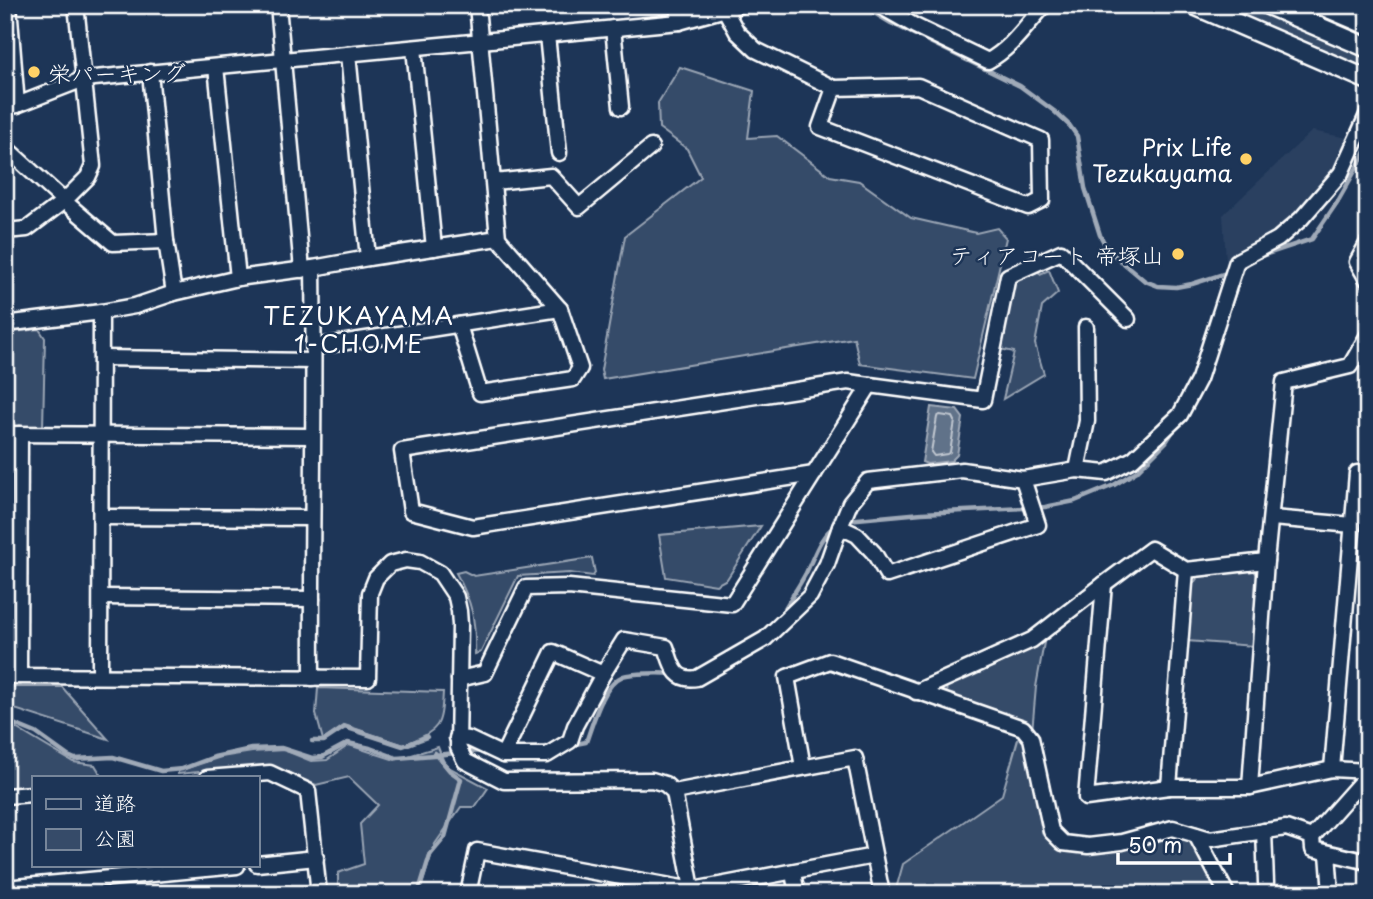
<svg xmlns="http://www.w3.org/2000/svg" width="1373" height="899" viewBox="0 0 1373 899" font-family="'Playpen Sans','Klee One',sans-serif">
  <style>
    .built { fill: #2a4161 }
    .green { fill: #364b69; stroke: #9aa5b4; stroke-width: 2 }
    .water { fill: #617289; stroke: #a0aab8; stroke-width: 2 }
    .lines { fill: none; stroke-linecap: round; stroke-linejoin: round }
    .shore { stroke: #c0c7d0; stroke-width: 2 }
    .stream { stroke: #a0aab8; stroke-width: 4.5 }
    .minor-casing { stroke: #fff; stroke-width: 19 }
    .major-casing { stroke: #fff; stroke-width: 23 }
    .minor { stroke: #1d3557; stroke-width: 14 }
    .major { stroke: #1d3557; stroke-width: 18 }
    .poi-dot { fill: #ffd166; stroke: #1d3557; stroke-width: 2.5 }
    .labels { text-anchor: middle; dominant-baseline: central; stroke-width: 5; stroke-linejoin: round; paint-order: stroke }
    .poi-label { font-size: 23px; fill: #fff; stroke: #1d3557; text-anchor: end }
    .neighbourhood-label { font-size: 24px; letter-spacing: 2px; fill: #fff; stroke: #1d3557 }
  </style>
  <rect width="100%" height="100%" fill="#1d3557"/>
  <filter id="ink" filterUnits="userSpaceOnUse"><feTurbulence type="fractalNoise" baseFrequency=".0143" numOctaves="2"/><feDisplacementMap in="SourceGraphic" scale="14" xChannelSelector="R" yChannelSelector="G"/><feConvolveMatrix kernelMatrix="1 2 1 2 8 2 1 2 1" color-interpolation-filters="sRGB"/></filter>
  <g filter="url(#ink)">
    <path class="built" d="M1312 131 1352 139 1342 162 1312 201 1273 237 1226 260 1223 215Z"/>
    <g class="green">
      <path d="M1215 5H1249L1368 56V69Z"/>
      <path d="M680 67 754 91 748 138 777 136 830 176 859 181 911 218 976 233 997 228 1006 238 973 379 860 364 854 338 603 379 601 370 625 236 701 177 687 149 659 128 658 103Z"/>
      <path d="M1038 270 1040 274 1049 270 1058 293 1042 307 1035 344 1044 374 1003 399 1014 352 1000 349 1012 287 1020 278Z"/>
      <path d="M39 329 45 338 43 428H5V333Z"/>
      <path d="M761 526 727 579 716 585 666 577 659 535Z"/>
      <path d="M592 558 595 573 593 576 569 573 518 576 481 652 475 654C476 620 472 602 456 573L464 571 474 576Z"/>
      <path d="M1251 568 1260 577 1254 646 1187 641 1191 587 1199 576Z"/>
      <path d="M1045 637 1036 687 1032 732 947 696 946 685Z"/>
      <path d="M5 687H62L108 739 15 709 5 715Z"/>
      <path d="M318 688 443 692C441 731 438 729 404 745L345 725 323 740 316 714Z"/>
      <path d="M14 727 73 762 95 765 103 778H33V788L5 790V731Z"/>
      <path d="M1020 732 1026 740 1055 843 1173 834 1189 838 1195 844 1221 894H911L896 889 903 864 1002 795Z"/>
      <path d="M349 745 395 760 438 747 444 762 450 768 488 788 475 807H461L435 844 419 894H338V873L364 864 360 824 378 805 349 777 316 785 271 765 178 774V771L221 757 252 752 284 750 311 761 327 760Z"/>
    </g>
    <path class="water" d="M931 407 957 410 963 418 957 455 951 461 927 464 922 462Z"/>
    <g class="lines">
      <path class="shore" d="M940 415 953 417 955 421 950 452 947 454 934 456 931 452 937 417Z"/>
      <g class="stream">
        <path d="M861 5 891 23 1020 86 1054 111 1070 126 1077 136 1085 188 1100 235 1108 250 1145 281 1158 286 1176 287 1192 284 1230 272"/>
        <path d="M1258 257 1312 239 1338 201 1368 148"/>
        <path d="M1230 306 1243 268 1250 260"/>
        <path d="M847 520 922 513 1045 507 1075 501 1114 485 1137 471 1166 442 1175 428"/>
        <path d="M778 617 783 612C790 599 799 586 806 573 814 557 820 534 836 526"/>
        <path d="M5 727 14 724 36 733 68 756 75 759 113 757 161 771 182 769 214 757 251 749 281 748 312 758 322 757 348 743 370 748 397 758 482 751"/>
        <path d="M312 741H324L345 727 403 746 427 737"/>
        <path d="M571 745 586 742C593 723 603 684 623 676 631 673 663 673 673 674"/>
        <path d="M526 748 552 747"/>
        <path d="M418 894 430 855 445 837 461 779 450 771 435 753"/>
      </g>
      <g class="minor-casing">
        <g id="minor">
          <path d="M9 5 17 105"/>
          <path d="M278 5 302 270"/>
          <path d="M678 5 679 22"/>
          <path d="M878 5 915 26 988 61C1013 47 1025 26 1045 5"/>
          <path d="M725 10 737 32 756 50 834 88 918 86 1041 140 1042 200 1028 207 820 127 834 88"/>
          <path d="M613 28 621 107"/>
          <path d="M547 35 559 153"/>
          <path d="M414 48 434 248"/>
          <path d="M348 54 368 258"/>
          <path d="M216 67 238 278"/>
          <path d="M150 72 166 241 174 293"/>
          <path d="M5 107 17 105 84 79 679 22 740 5"/>
          <path d="M5 147 64 201 113 243 166 241"/>
          <path d="M494 182 551 176 579 207 651 147"/>
          <path d="M5 231 27 229 64 201 88 177 93 166 76 5"/>
          <path d="M1368 242 1357 262 1368 281"/>
          <path d="M5 324 101 312 135 306 174 293 238 278 313 268 368 258 498 238"/>
          <path d="M459 325 480 393 573 379 580 368 560 309 498 238 477 5"/>
          <path d="M314 347 560 309"/>
          <path d="M102 358 313 361"/>
          <path d="M5 434 312 436"/>
          <path d="M1077 470 1087 421 1086 327"/>
          <path d="M814 474 473 527 411 511 402 451 848 382 870 385"/>
          <path d="M101 517 312 518"/>
          <path d="M1272 518 1353 525"/>
          <path d="M840 527 857 535 874 553 887 575 1038 525 1023 479"/>
          <path d="M1104 584 1086 798 1169 787H1250L1332 769 1368 771"/>
          <path d="M101 597 312 599"/>
          <path d="M5 676 368 678 370 593 376 578 390 564 406 560 420 562 440 573 456 597 459 611 460 625 458 747 465 761 504 781 652 780 665 784 674 792 693 894"/>
          <path d="M19 676 20 434"/>
          <path d="M100 676 101 312"/>
          <path d="M312 678C311 541 315 405 313 268"/>
          <path d="M459 679 485 673 526 588 569 587 732 604 870 385 983 400 1008 276 1061 252 1128 319"/>
          <path d="M916 692 1032 640 1104 584 1151 549 1186 570 1266 561"/>
          <path d="M457 738 469 739 503 755H547L570 741 575 726 603 674 624 640 666 647C672 664 674 682 697 678L765 639 810 596 827 564 840 527 850 503 868 481 962 470 1023 479 1077 470 1106 473 1133 459 1180 415 1199 379 1237 261 1278 239 1301 219 1341 173 1368 113"/>
          <path d="M503 755 553 652 603 674"/>
          <path d="M803 767 787 677 830 661 1023 728 1031 738 1051 831 1063 843 1088 846 1122 842 1173 828 1210 839 1286 828 1312 837 1313 849 1368 862"/>
          <path d="M1332 769 1357 473"/>
          <path d="M207 778 270 773 308 791 319 894"/>
          <path d="M1169 787 1186 570"/>
          <path d="M1250 787 1266 561 1284 382 1350 366 1368 335"/>
          <path d="M674 792 855 758 882 894"/>
          <path d="M5 796 33 794"/>
          <path d="M1264 831 1266 883"/>
          <path d="M1196 835 1227 894"/>
          <path d="M1312 837 1368 774"/>
          <path d="M1328 853 1331 894"/>
          <path d="M257 864 316 858"/>
          <path d="M793 873 797 894"/>
          <path d="M5 888 237 866"/>
          <path d="M468 894 477 851 693 890 874 856"/>
        </g>
      </g>
      <g class="major-casing">
        <g id="major">
          <path d="M1194 5 1368 80"/>
          <path d="M1268 5 1368 48"/>
          <path d="M1321 5 1368 25"/>
        </g>
      </g>
      <use href="#minor" class="minor"/>
      <use href="#major" class="major"/>
    </g>
  </g>
  <g class="poi-dot">
    <circle cx="34" cy="72" r="7"/>
    <circle cx="1246" cy="159" r="7"/>
    <circle cx="1178" cy="254" r="7"/>
  </g>
  <g class="labels">
    <g class="poi-label">
      <text x="48" y="72" text-anchor="start">栄パーキング</text>
      <text x="1232" y="146">Prix Life<tspan x="1232" dy="26">Tezukayama</tspan></text>
      <text x="1164" y="254">ティアコート 帝塚山</text>
    </g>
    <g class="neighbourhood-label">
      <text x="359" y="315">TEZUKAYAMA<tspan x="359" dy="28">1-CHOME</tspan></text>
    </g>
  </g>
  <rect width="1373" height="899" fill="none" stroke="#1d3557" stroke-width="28"/>
  <rect x="14" y="14" width="1345" height="871" fill="none" stroke="#fff" stroke-width="2.5" filter="url(#ink)"/>
  <rect x="32" y="776" width="228" height="91" fill="#1d3557" stroke="#77869a" stroke-width="2"/>
  <rect x="46" y="799" width="35" height="10" fill="#1d3557" stroke="#77869a" stroke-width="2"/>
  <text x="94" y="811" font-size="21" fill="#ffffff">道路</text>
  <rect x="46" y="829" width="35" height="21" fill="#364b69" stroke="#77869a" stroke-width="2"/>
  <text x="94" y="846" font-size="21" fill="#ffffff">公園</text>
  <path d="M1118 853v10h112v-10" fill="none" stroke="#ffffff" stroke-width="3.5"/>
  <text x="1128" y="853" font-size="21" fill="#ffffff" stroke="#1d3557" stroke-width="5" paint-order="stroke">50 m</text>
</svg>
